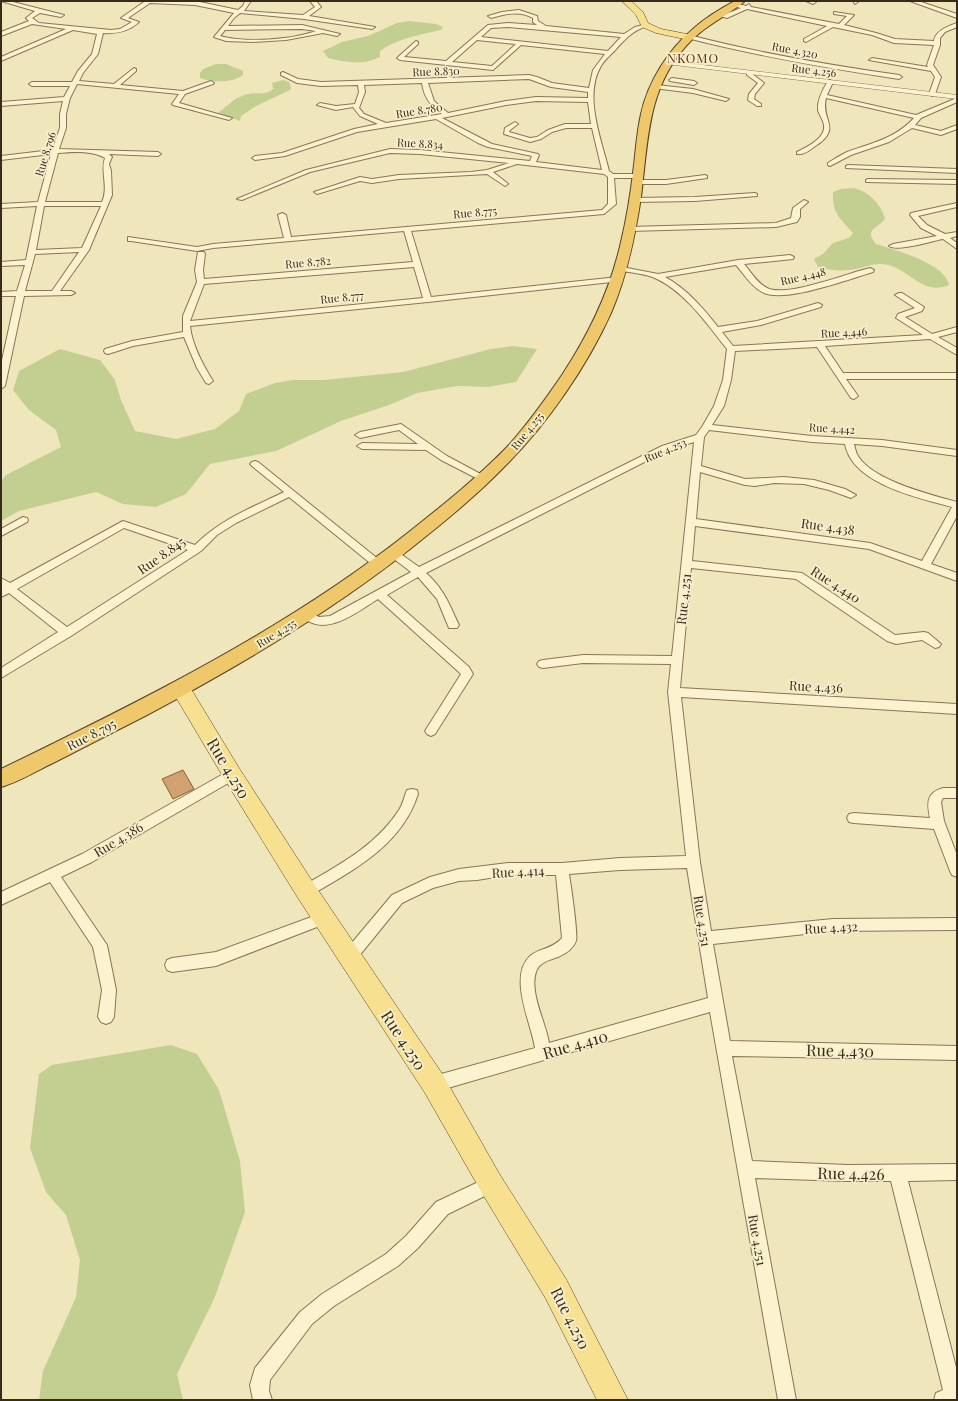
<svg xmlns="http://www.w3.org/2000/svg" width="958" height="1401" viewBox="0 0 958 1401" font-family="'Playfair Display',serif">
  <style>
    .green { fill: #c2cf90 }
    .building { fill: #d1a16f; stroke: #8a6039 }
    .lines { fill: none; stroke-linecap: round; stroke-linejoin: round }
    .minor-casing { stroke: #897555; stroke-width: 2 }
    .tertiary-casing { stroke: #897555; stroke-width: 1 }
    .primary-casing { stroke: #56422a; stroke-width: 1 }
    .trunk-casing { stroke: #56422a; stroke-width: 2 }
    .minor { fill: #fbf2d0; fill-rule: evenodd }
    .tertiary { fill: #fbf2d0; fill-rule: evenodd }
    .primary { fill: #f7e190; fill-rule: evenodd }
    .trunk { fill: #efc86b; fill-rule: evenodd }
    .labels { text-anchor: middle; dominant-baseline: central; stroke-width: 3.5; stroke-linejoin: round; paint-order: stroke }
    .far-street-label { font-size: 11px; fill: #372b1b; stroke: #f7efcc }
    .far-quarter-label { font-size: 13px; letter-spacing: 1px; fill: #672f17; stroke: #f7efcc }
    .street-label { font-size: 13px; fill: #372b1b; stroke: #f7efcc }
    .near-street-label { font-size: 16px; fill: #372b1b; stroke: #f7efcc }
  </style>
  <rect width="100%" height="100%" fill="#f0e6bc"/>
  <g class="green">
    <path d="M409 21 436 24 443 27 441 30C420 35 398 38 380 51V57C363 66 345 62 328 58L323 51 342 42 368 36 397 23Z"/>
    <path d="M216 64H226L243 71V75C232 83 213 83 200 78V73L203 69Z"/>
    <path d="M283 80 289 82 291 88 290 90 256 106 241 116 240 121 218 113C227 106 238 95 249 94 257 92 266 96 273 89L272 83Z"/>
    <path d="M854 188C869 192 880 203 885 218 881 228 862 228 876 244 895 250 945 263 949 285 923 296 910 270 888 265 875 261 862 269 849 270 839 271 828 270 818 267L814 259 823 254 833 243 849 238 853 233C840 218 832 214 833 192L841 189Z"/>
    <path d="M513 346 537 349 516 382 488 387 457 386 417 393 389 405 341 421 276 451 210 464 186 494 156 507 123 504 96 492 19 511 1 521V481L6 475 61 447 56 430 29 410 13 390 19 371 60 349 100 360 115 380 121 400 135 431 176 439 215 429 239 411 246 394 275 383 293 380H324L403 372 491 349Z"/>
    <path d="M171 1045 197 1054 219 1090 240 1161 245 1212 214 1299 177 1374 183 1400H39L43 1371 76 1297 80 1260 66 1215 46 1192 30 1148 39 1074 52 1065Z"/>
  </g>
  <path class="building" d="M183 770 194 789 173 799 162 779Z"/>
  <g class="lines">
    <g class="minor-casing">
      <g id="minor">
        <path d="M1 1H9L64 15 61 17 40 13 32 18 39 23 111 30 120 29 132 22 121 18 144 2 142 1H195L238 10 243 6 245 1H251L244 11 303 15 315 7 310 1H316L321 7 309 16 375 27 372 29 304 19 240 13 234 18 228 26 302 25 340 34 337 36 323 33 286 40 253 42 226 41 214 37 234 13 195 5 150 3 128 18 139 22C128 32 116 34 103 33L98 54 83 73 79 81 114 84 134 68 136 69V71L120 85 183 91 211 81 214 83 213 84 185 94 179 103 232 118 229 120 173 105 172 104 179 94 77 84 70 98 66 114V128L59 149 158 152 161 154 158 156 109 154 112 157 109 164 111 171 112 195 89 250 60 291H71L75 293 71 295 24 296 5 386 1 389V365L16 296H1V292L17 291 25 265 1 266V262L26 260 37 206 1 208V204L38 202 51 154 1 160V156L52 150 60 128V114L63 101 1 106V102L64 97 70 86H32L29 84 32 82H72L78 71 92 54 97 34 73 30 1 61V57L66 29 32 24 1 36V32L29 21 26 18 35 11ZM302 29 316 31C291 40 246 43 220 36L225 30ZM58 153C73 152 91 150 105 158 100 171 109 187 102 202H45ZM44 206H101L82 248 36 250ZM79 252 52 291H25L35 254Z"/>
        <path d="M806 1H815L816 2 813 4Z"/>
        <path d="M853 1H859L855 4Z"/>
        <path d="M910 1H918L957 14V18Z"/>
        <path d="M735 3 746 6 749 4 751 7 839 24 847 16 834 14V12L854 15 844 25 876 33 895 39 934 41C935 31 948 26 957 23V27L945 32 940 38V45L933 65 941 77 935 94 932 96 929 94 935 77 931 71 869 60 872 58 928 67 927 65 934 45 894 43 872 35 833 27 806 42 804 41V39L827 26 747 9 727 18 715 15 718 13 726 14 741 8 733 6V4Z"/>
        <path d="M519 10 537 16 538 21 546 26 624 34 635 27 647 24V26C634 30 626 38 617 48 612 54 605 59 601 66 583 96 602 141 609 171L613 174H638L641 176 638 178H614L616 204 604 214 411 231 431 297 618 277H621V281L428 302 190 326C192 345 203 365 213 381L209 384 206 383 197 368 184 337 133 346 108 354 105 353 104 351 105 349 132 341 183 332V316L197 282 195 270 198 252H204L205 254 203 270 204 279 413 262 404 231 213 248 197 251 131 241H128V237L197 247 213 244 284 238 278 215 282 213 286 215 291 237 602 210 608 204V177L604 174 517 164 493 172 507 183 508 184 505 186 487 174 399 179 372 183 360 181 317 194 314 192 360 177 372 179 399 175 471 172 487 170 509 163 420 154 390 153 310 172 242 200 237 199 306 170 390 149 420 150 530 161 532 156 488 147 478 143 436 119 357 132 285 156 255 160 252 158 255 156 282 153 354 129 378 124 360 116 353 107 336 110 317 105 320 103 336 106 355 104 359 92 358 85 321 86 297 83 281 75V73L283 72 298 79 321 82 529 75 537 77 552 83 589 88 593 70 605 54 521 45 493 70 400 60 397 58 416 41 418 42V44L404 57 446 61 488 25 508 23 537 25 533 22V18C519 10 505 14 491 18L488 16 502 12ZM508 27 621 37 608 51 481 37 491 28ZM477 40 516 44 492 66 452 62ZM529 79 551 87 588 92V98L536 97 506 101 448 113 434 101 428 83ZM422 83C424 97 430 106 442 114L386 123 364 114 359 108 365 92 364 85ZM536 101 588 102 591 124H565L548 130 537 137 530 138 509 132 510 130 518 124 515 122 505 128 504 134 530 142 541 139 552 132 566 128H592L602 170 536 162 539 155 538 154 492 144 442 118 506 105ZM414 267 423 298 190 321 204 284Z"/>
        <path d="M689 35C758 53 828 65 899 75L902 77 899 79C828 68 757 56 687 38L686 37Z"/>
        <path d="M747 73H751L764 83 755 94 754 99 761 104V106H757L748 100 749 94 758 83 747 75Z"/>
        <path d="M672 78 694 81 697 83 694 85 670 81 669 80Z"/>
        <path d="M830 80 833 82 827 95 916 115 957 98V102L921 118 915 125 941 131 957 125V129L941 135 912 128 889 142 851 155 830 166 828 165V163C834 159 841 155 847 152 872 143 896 138 914 118L826 98C820 121 844 128 814 147 809 151 803 155 797 154V152C807 147 826 138 824 125 823 119 819 115 818 110 817 100 823 89 828 81Z"/>
        <path d="M656 85 693 89 729 99 726 101 693 93 654 88 653 87Z"/>
        <path d="M848 165 957 169V173L846 168V166Z"/>
        <path d="M705 175 707 176V178L666 184H638L635 182 638 180H666Z"/>
        <path d="M868 179 957 180V184L866 182V180Z"/>
        <path d="M755 193 757 194V196L695 201 634 202 630 200 634 198 695 197Z"/>
        <path d="M804 200 808 202 800 209V217L797 222 776 227 629 231 625 229 629 227 776 223 791 218 793 208Z"/>
        <path d="M957 203V207L918 216 927 225 945 234 957 232V236L950 238 957 243V249L943 239C932 241 897 252 889 246L893 244 937 236 921 228 910 215 911 213Z"/>
        <path d="M790 255 794 257 793 259 744 264C751 272 757 283 767 288 786 298 848 273 870 268L874 270 873 272C849 279 783 304 762 292 751 286 744 274 736 265L665 277C687 289 703 308 718 327L757 321 818 303 822 305 821 307 761 325 722 332 733 346 923 335 896 318 898 314 915 308 895 295 899 293H902L924 307 922 311 905 317 932 334 957 327V332L938 337 957 348V355L930 339 825 346 843 373H957V379H846L858 396 854 399 851 398 817 347 735 351 731 380 724 406 712 425 812 436 882 440 957 450V456L882 446 854 444C855 448 856 453 858 456 872 480 931 495 957 502V516L931 564 957 573V581L869 549 695 526 692 561 802 573 895 635 924 632 928 633 941 644 939 647 935 648 922 640 896 644 887 641 796 579 691 568 680 688 957 704V714L681 697 700 862 711 931 833 919 957 918V930L833 931 713 944 730 1041 957 1046V1060L732 1056 752 1161 848 1165 957 1164V1180L908 1181 957 1371V1400H934L936 1393 943 1390 891 1181H848L755 1178 796 1400H778L710 1012 434 1092 428 1089 426 1084 428 1079 434 1076 535 1048C531 1022 508 977 530 956 539 948 553 949 562 938L556 875H508L477 880 459 881 433 888 402 903 355 961 350 963 345 961 343 956 345 951 392 895 430 877 459 869 508 863H562L620 858 686 856 668 692 671 664 583 663 543 668 539 667 537 664 539 661 543 660 583 655 672 656 694 442 668 450 426 573C444 589 449 604 459 625L457 628H449L437 599 418 577 387 595 469 667 473 674 435 734 431 736 427 734 425 731 461 674 378 599C360 610 332 633 310 622 306 620 303 619 300 615L302 612 306 611 319 617 330 616 411 572 390 556 389 554 390 552H398L419 567 662 446 696 435 702 427 714 406 723 380 727 349C707 324 686 293 657 279 645 273 630 273 617 270V266L658 274 738 260ZM709 430 812 442 845 444C852 484 919 498 952 507L922 561 870 543 696 519 700 472 745 485 755 486 774 483 804 484 829 490 851 498 856 495 845 489 814 480 784 477 745 479 701 466 704 437ZM687 868 708 998 549 1043C546 1023 529 992 536 972 539 962 550 960 558 957 565 954 573 949 576 941 578 933 571 886 569 874L620 870Z"/>
        <path d="M401 424 447 456 488 478 483 481 480 480 441 460 426 450 362 449 357 446 362 443 418 444 399 430 360 438 355 435 360 432Z"/>
        <path d="M255 461 258 462 383 563 384 565 383 567H375L289 497 236 523 217 535 201 551 71 636 1 678V668L58 632 9 593 1 597V578L10 583 123 521 195 545C221 519 251 508 284 492L252 466 250 464 252 462ZM124 528 188 550 67 627 17 589Z"/>
        <path d="M23 517 27 518 28 520 27 522 1 536V529Z"/>
        <path d="M232 769 237 770 238 774 237 778 92 862 61 877 107 945 116 990 114 1017 111 1022 106 1024 101 1022 98 1017 102 990 93 947 50 882 1 905V892L82 854Z"/>
        <path d="M943 788H957V798H943L941 802 944 821 957 855V877L952 875 950 871 934 829 854 823 849 822 847 818 849 814 854 813 930 818C927 803 926 793 943 788Z"/>
        <path d="M412 789 417 790 418 794C402 845 354 870 311 895L306 897 301 895 299 891 301 887C337 866 376 846 399 810 403 804 404 797 407 790Z"/>
        <path d="M325 912 330 914 332 918 330 922 216 966 172 972 167 970 165 965 167 960 172 958 216 952Z"/>
        <path d="M491 1176 497 1178 499 1184 497 1190 448 1214 418 1248 398 1266 334 1306 312 1324 270 1380 269 1391 272 1400H253L250 1385 255 1368 300 1312 322 1294 386 1254 406 1236 436 1202Z"/>
      </g>
    </g>
    <g class="tertiary-casing">
      <path id="tertiary" d="M668 61 957 95V99L666 64V62Z"/>
    </g>
    <g class="primary-casing">
      <g id="primary">
        <path d="M622 1H631L643 12 648 23 661 29 692 35 693 37 689 40 656 33 642 27 636 15Z"/>
        <path d="M181 682 188 684 239 768 314 884 443 1075 500 1175 566 1279 628 1400H597L546 1299 482 1193 425 1093 298 898 225 780 174 694 172 689 174 684Z"/>
      </g>
    </g>
    <g class="trunk-casing">
      <path id="trunk" d="M735 1H745C726 17 703 26 686 46 647 89 648 142 641 197 635 237 627 276 611 313 587 366 548 423 507 464 482 490 454 514 425 537 339 607 243 664 145 716 114 732 84 747 53 763 36 771 19 782 1 787V769C143 700 285 630 409 532 443 505 477 478 507 447 527 425 545 400 562 375 589 334 610 291 621 242 627 217 631 191 634 165 636 148 637 131 641 114 648 82 668 50 693 29 705 18 720 9 735 1Z"/>
    </g>
    <use href="#minor" class="minor"/>
    <use href="#tertiary" class="tertiary"/>
    <use href="#primary" class="primary"/>
    <use href="#trunk" class="trunk"/>
  </g>
  <g class="labels">
    <g class="far-street-label">
      <text transform="translate(795 50) rotate(11)">Rue 4.320</text>
      <text transform="translate(814 70) rotate(7)">Rue 4.256</text>
      <text transform="translate(436 71) rotate(-2)">Rue 8.830</text>
      <text transform="translate(419 110) rotate(-9)">Rue 8.780</text>
      <text transform="translate(420 143) rotate(3)">Rue 8.834</text>
      <text transform="translate(45 154) rotate(-73)">Rue 8.796</text>
      <text transform="translate(475 212) rotate(-5)">Rue 8.775</text>
      <text transform="translate(308 262) rotate(-5)">Rue 8.782</text>
      <text transform="translate(803 276) rotate(-13)">Rue 4.448</text>
      <text transform="translate(342 297) rotate(-6)">Rue 8.777</text>
      <text transform="translate(844 332) rotate(-3)">Rue 4.446</text>
      <text transform="translate(832 428) rotate(3)">Rue 4.442</text>
      <text transform="translate(527 431) rotate(-51)">Rue 4.255</text>
      <text transform="translate(665 450) rotate(-23)">Rue 4.253</text>
      <text transform="translate(276 633) rotate(-31)">Rue 4.255</text>
    </g>
    <g class="far-quarter-label">
      <text x="693" y="57">NKOMO</text>
    </g>
    <g class="street-label">
      <text transform="translate(828 526) rotate(8)">Rue 4.438</text>
      <text transform="translate(161 555) rotate(-35)">Rue 8.845</text>
      <text transform="translate(836 584) rotate(33)">Rue 4.440</text>
      <text transform="translate(683 599) rotate(-84)">Rue 4.251</text>
      <text transform="translate(816 686) rotate(3)">Rue 4.436</text>
      <text transform="translate(91 734) rotate(-27)">Rue 8.795</text>
      <text transform="translate(118 839) rotate(-31)">Rue 4.386</text>
      <text transform="translate(518 871) rotate(-3)">Rue 4.414</text>
      <text transform="translate(703 921) rotate(81)">Rue 4.251</text>
      <text transform="translate(831 927) rotate(-3)">Rue 4.432</text>
      <text transform="translate(758 1240) rotate(80)">Rue 4.251</text>
    </g>
    <g class="near-street-label">
      <text transform="translate(229 768) rotate(59)">Rue 4.250</text>
      <text transform="translate(404 1040) rotate(57)">Rue 4.250</text>
      <text transform="translate(575 1044) rotate(-16)">Rue 4.410</text>
      <text transform="translate(840 1050) rotate(1)">Rue 4.430</text>
      <text transform="translate(851 1173) rotate(1)">Rue 4.426</text>
      <text transform="translate(571 1318) rotate(63)">Rue 4.250</text>
    </g>
  </g>
  <rect width="958" height="1401" fill="none" stroke="#372b1b" stroke-width="4"/>
</svg>
